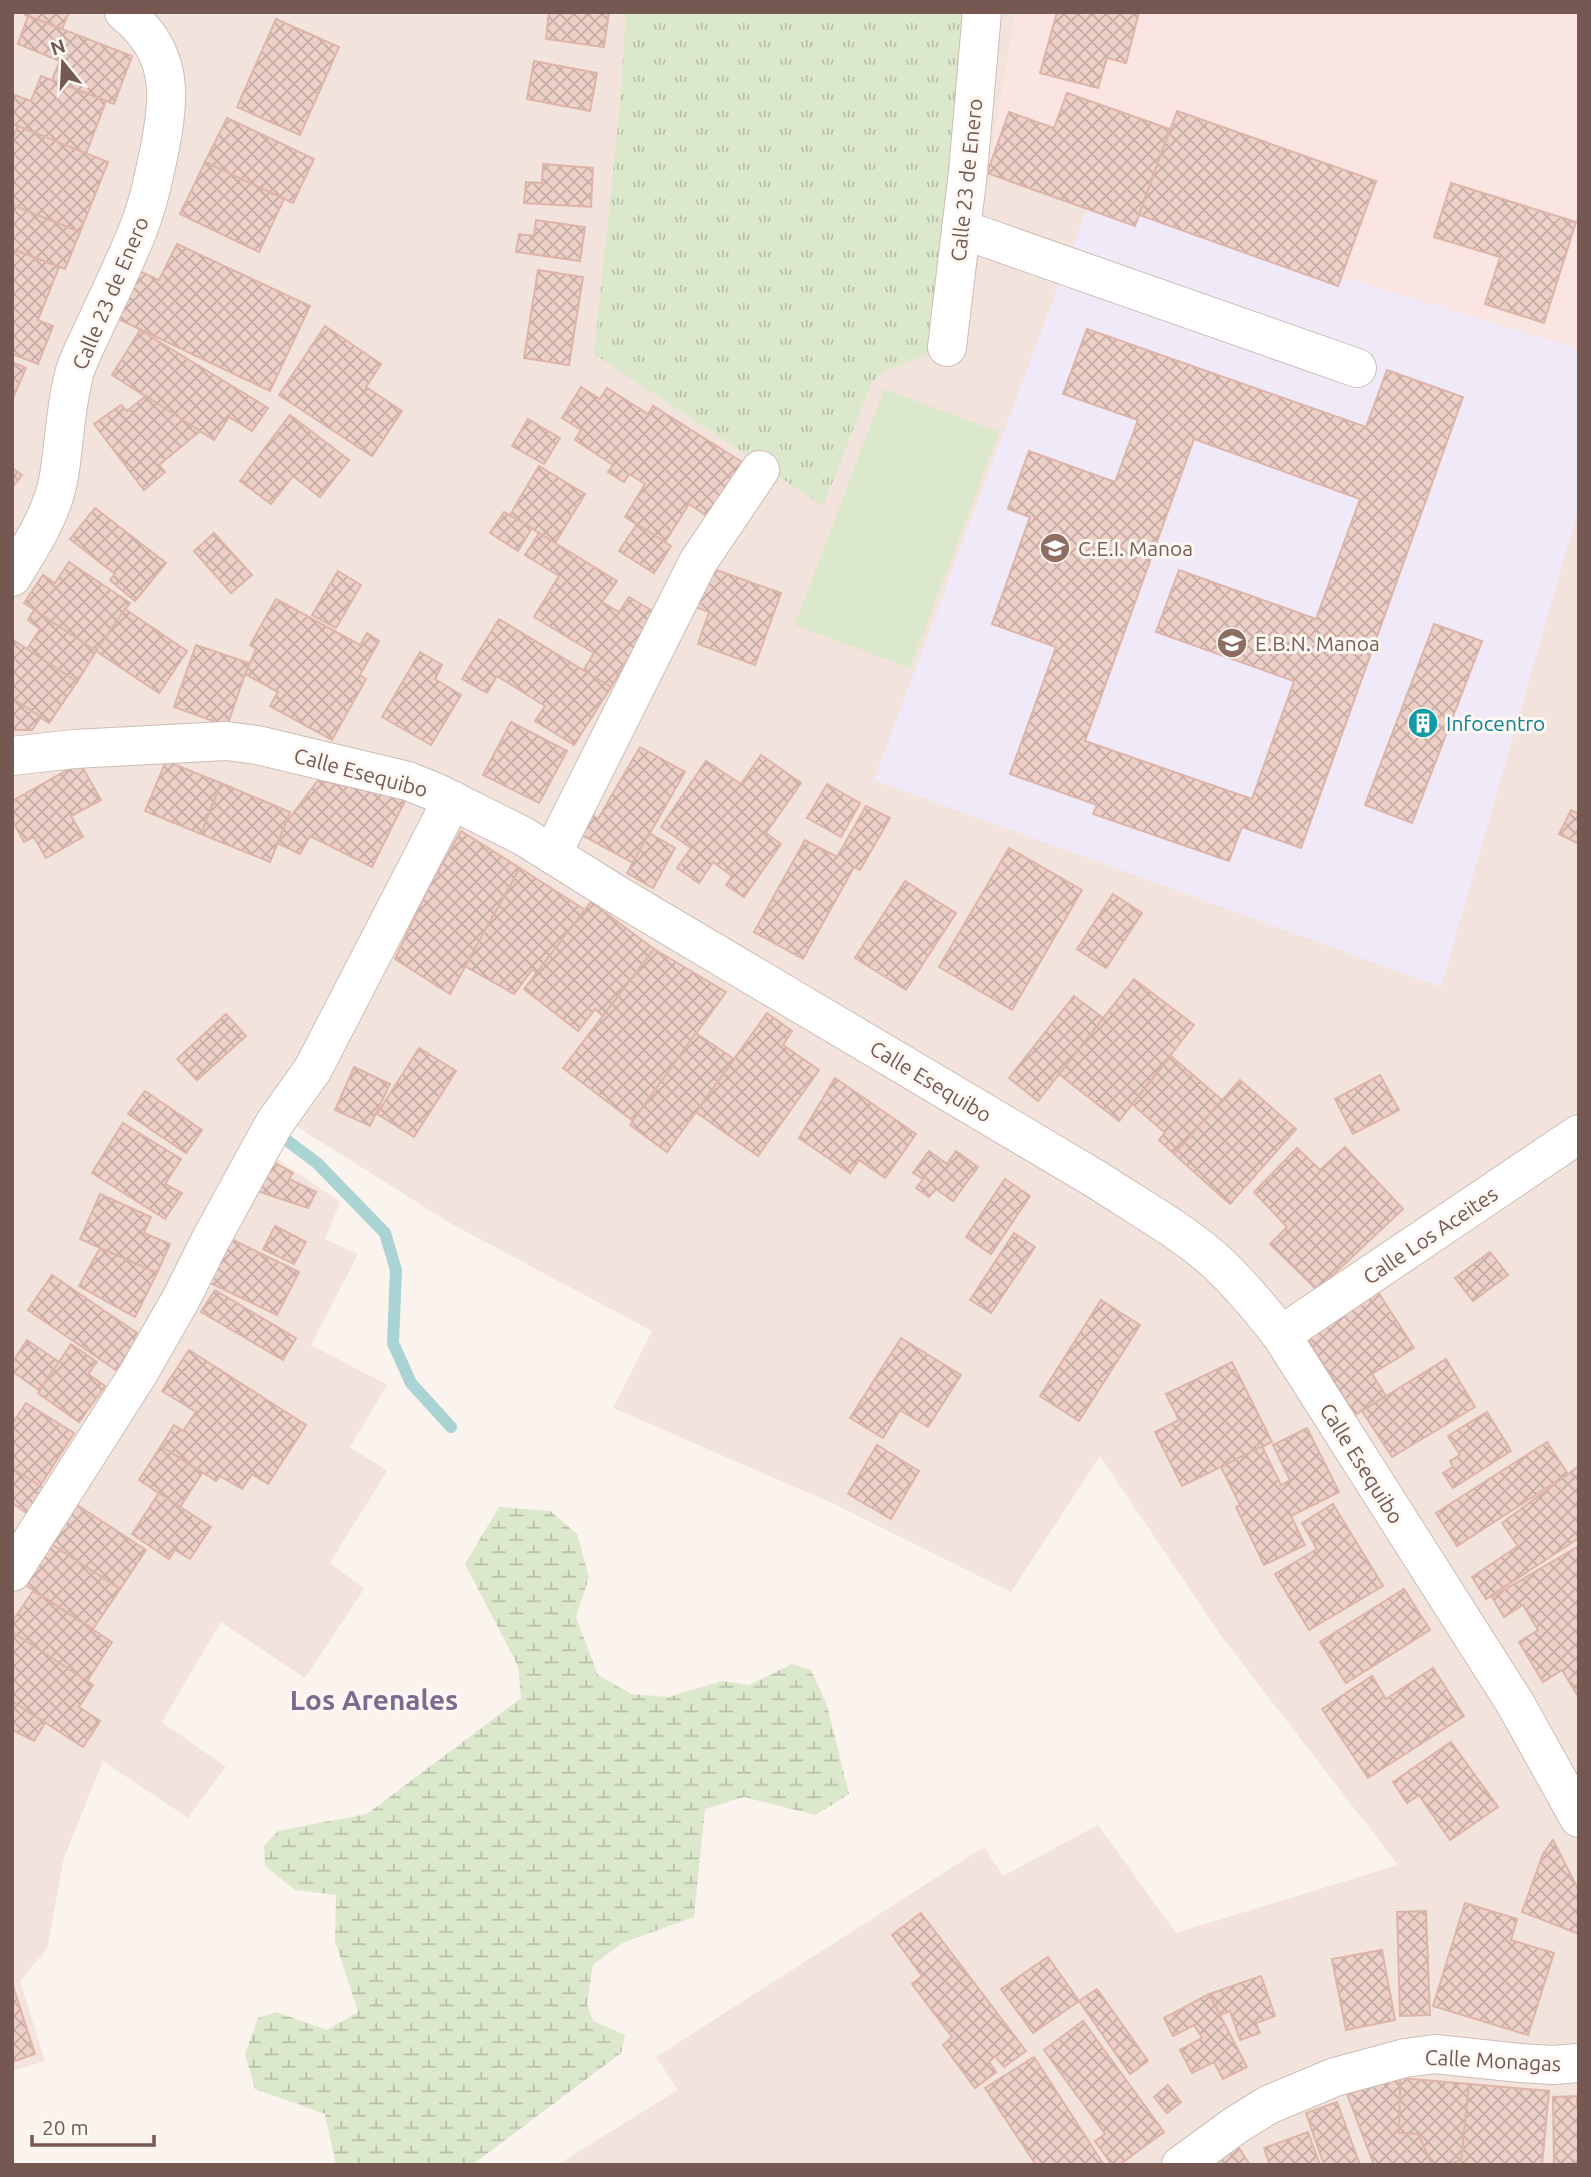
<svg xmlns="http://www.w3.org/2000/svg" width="1591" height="2177" viewBox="0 0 1591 2177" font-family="Ubuntu,sans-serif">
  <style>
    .residential { fill: #f2e4dc }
    .commercial { fill: #fae5e2 }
    .education { fill: #f0e9f8 }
    .grass { fill: url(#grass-tufts) }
    .wetland { fill: url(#wetland-marsh) }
    .pitch { fill: #dce8cc }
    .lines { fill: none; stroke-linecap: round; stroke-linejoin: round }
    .stream { stroke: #aad4d3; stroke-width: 12 }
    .building { fill: url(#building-cross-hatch); stroke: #deb4a9; stroke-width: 2; fill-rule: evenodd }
    .minor-casing { stroke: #cebcb5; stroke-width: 40 }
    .minor { stroke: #fff; stroke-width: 38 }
    .labels { text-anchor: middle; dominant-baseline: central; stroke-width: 6; stroke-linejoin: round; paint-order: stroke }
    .street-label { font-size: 21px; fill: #745851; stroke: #fdf8f3 }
    .education-label { font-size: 21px; fill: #785e54; stroke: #fdf8f3; text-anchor: start }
    .culture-label { font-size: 21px; fill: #0d838f; stroke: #fdf8f3; text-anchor: start }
    .district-label { font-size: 28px; font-weight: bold; fill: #7c6a8f; stroke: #fdf8f3 }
  </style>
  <defs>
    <pattern id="grass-tufts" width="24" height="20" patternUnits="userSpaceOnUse" patternTransform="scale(1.75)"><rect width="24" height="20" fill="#dce8cc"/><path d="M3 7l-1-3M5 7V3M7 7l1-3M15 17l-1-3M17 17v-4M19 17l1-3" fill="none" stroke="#b7bfa8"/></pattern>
    <pattern id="wetland-marsh" width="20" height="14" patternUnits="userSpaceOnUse" patternTransform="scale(1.75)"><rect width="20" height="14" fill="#dce8cc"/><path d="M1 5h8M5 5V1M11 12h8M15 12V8" fill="none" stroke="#b7bfa8"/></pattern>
    <pattern id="building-cross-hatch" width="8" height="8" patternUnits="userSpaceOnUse" patternTransform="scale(1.75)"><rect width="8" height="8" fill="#edd0c7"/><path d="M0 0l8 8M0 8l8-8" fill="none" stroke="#c5aca4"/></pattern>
  </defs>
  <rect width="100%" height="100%" fill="#fbf3ed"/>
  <path class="residential" d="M12 12H1579V2165H557L678 2090 656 2057 984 1847 1003 1876 1098 1825 1176 1933 1398 1865 1222 1637 1100 1456 1011 1592 834 1504 613 1408 652 1331 450 1223 280 1116 261 1148 340 1202 325 1239 358 1254 311 1345 387 1385 350 1447 387 1471 330 1563 364 1589 305 1678 221 1622 162 1722 226 1767 188 1818 103 1761 64 1858 47 1949 20 1981 45 2061 12 2071Z"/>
  <path class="commercial" d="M1016 12H1579V349L1342 278 1338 286 1139 215 1135 226 987 173Z"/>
  <path class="education" d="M1087 209 1135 226 1139 215 1338 286 1342 277 1579 349V506L1441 987 874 780Z"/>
  <path class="grass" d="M626 12H979L945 346 882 373 871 384 823 506 594 354 619 115Z"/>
  <path class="wetland" d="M499 1507 550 1511 577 1534 589 1577 576 1617 598 1675 631 1694 668 1697 722 1681 749 1685 792 1664 811 1670 827 1705 849 1794 816 1815 744 1797 705 1809 694 1917 622 1943 593 1965 587 2004 593 2021 625 2035 621 2053 472 2165H336L325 2114 255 2089 245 2054 258 2018 276 2012 327 2030 358 2012 335 1941 336 1895 295 1890 265 1866 264 1846 278 1831 367 1814 521 1698 518 1666 465 1564Z"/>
  <path class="pitch" d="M884 389 999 432 910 668 795 625Z"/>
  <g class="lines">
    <path class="stream" d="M285 1139 317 1163 385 1233 396 1270 393 1343 411 1383 451 1427"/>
  </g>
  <g class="building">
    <path d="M26 12H69L62 29 25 15Z"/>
    <path d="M549 12H609L604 47 546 39Z"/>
    <path d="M1057 12H1139L1126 63 1107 58 1098 88 1040 73Z"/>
    <path d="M28 16 132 56 114 104 52 80 60 61 18 44Z"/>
    <path d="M276 19 339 47 300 135 237 107Z"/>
    <path d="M534 61 597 73 590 111 527 99Z"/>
    <path d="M41 76 106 101 86 154 12 124V94L31 101Z"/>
    <path d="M1067 93 1170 129 1135 226 987 173 1009 112 1054 128Z"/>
    <path d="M1177 111 1376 181 1338 286 1139 215Z"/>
    <path d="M227 118 314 159 293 203 205 162Z"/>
    <path d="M18 126 108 162 80 232 12 205V139Z"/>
    <path d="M205 162 284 199 259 252 180 214Z"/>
    <path d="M543 164 593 168 591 207 524 203 526 182 542 183Z"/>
    <path d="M1451 183 1576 222 1544 323 1485 304 1500 257 1434 237Z"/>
    <path d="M12 205 80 232 65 269 12 249Z"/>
    <path d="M536 220 585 227 580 261 516 252 519 234 534 236Z"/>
    <path d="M177 244 310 306 270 391 114 317 137 270 159 280Z"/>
    <path d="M12 249 59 267 38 320 53 326 38 364 12 354Z"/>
    <path d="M538 270 583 277 569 365 524 358Z"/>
    <path d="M325 326 381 364 366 387 402 411 372 456 279 395Z"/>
    <path d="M1087 329 1366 427 1387 370 1463 397 1301 848 1242 827 1229 861 1093 814 1097 805 1010 774 1056 647 992 624 1030 517 1008 509 1029 451 1115 482 1138 420 1063 394ZM1194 439 1360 499 1316 619 1179 570 1156 632 1294 681 1252 799 1085 741Z"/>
    <path d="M140 330 268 408 252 431 229 417 214 440 112 375Z"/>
    <path d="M12 362 26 368 12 400Z"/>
    <path d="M581 387 600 399 607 388 648 414 653 406 742 462 707 516 689 504 665 542 625 517 645 484 629 474 624 482 608 472 613 465 575 440 581 430 562 418Z"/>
    <path d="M146 396 200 431 159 465 165 472 144 490 94 424 121 405 127 411Z"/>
    <path d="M290 415 349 460 320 497 293 476 271 504 240 481Z"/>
    <path d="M528 419 560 438 544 464 512 446Z"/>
    <path d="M539 466 585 494 555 543 510 515Z"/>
    <path d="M12 468 22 475 12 488Z"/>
    <path d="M95 508 166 563 135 601 110 580 115 574 70 539Z"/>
    <path d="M504 512 532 528 518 551 490 533Z"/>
    <path d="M637 524 671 546 654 573 619 551Z"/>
    <path d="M214 533 252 575 231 593 194 551Z"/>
    <path d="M539 533 617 581 602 602 619 612 629 597 656 613 611 687 583 671 594 653 534 617 559 576 525 555Z"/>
    <path d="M69 562 130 603 96 651 24 603 43 575 55 583Z"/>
    <path d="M708 567 781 593 755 665 698 644 709 612 693 606Z"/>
    <path d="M338 571 361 585 336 628 312 615Z"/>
    <path d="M276 599 360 645 367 633 379 641 360 675 366 679 332 740 270 706 278 692 245 674 256 649 250 645Z"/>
    <path d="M125 609 187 651 159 693 96 651Z"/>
    <path d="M34 610 96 651 77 682 27 649 40 629 28 620Z"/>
    <path d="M499 619 611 687 574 745 535 721 545 706 497 676 487 693 462 679Z"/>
    <path d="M1434 624 1482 641 1412 823 1365 805Z"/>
    <path d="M12 639 77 682 49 723 12 698Z"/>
    <path d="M196 645 249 663 227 726 174 707Z"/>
    <path d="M420 652 442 665 435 679 461 695 431 745 382 717Z"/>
    <path d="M12 698 41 717 32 730H12Z"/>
    <path d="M511 722 567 751 539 803 483 775Z"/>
    <path d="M640 747 685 772 633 863 582 835 593 815 598 819Z"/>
    <path d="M761 755 801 783 766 833 781 844 744 897 726 885 732 876 713 862 699 883 677 868 691 848 661 827 706 761 741 784Z"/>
    <path d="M166 761 221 783 201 834 145 811Z"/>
    <path d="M80 763 101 800 71 816 83 837 46 858 34 837 24 842 12 820V801Z"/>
    <path d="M318 780 406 799 372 867 310 836 300 854 277 843 286 823Z"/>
    <path d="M221 783 290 812 270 862 201 834Z"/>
    <path d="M827 784 860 803 841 837 807 818Z"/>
    <path d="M866 806 890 818 860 870 854 867 803 959 754 932 805 840 837 857Z"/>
    <path d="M1571 810 1579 814V844L1559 834Z"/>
    <path d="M461 831 520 868 450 994 395 959 427 891Z"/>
    <path d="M649 833 675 848 653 888 627 873Z"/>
    <path d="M1009 848 1082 890 1012 1010 939 967Z"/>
    <path d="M520 868 585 910 537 973 532 970 514 994 465 966Z"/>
    <path d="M905 881 956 913 906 990 855 958Z"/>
    <path d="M1113 894 1142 913 1106 968 1077 949Z"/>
    <path d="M591 902 654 949 603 1016 595 1009 578 1031 524 989Z"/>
    <path d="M654 949 726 992 633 1121 563 1068Z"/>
    <path d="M1134 979 1194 1025 1119 1121 1059 1074Z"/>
    <path d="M1074 996 1103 1018 1038 1101 1009 1078Z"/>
    <path d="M767 1013 792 1031 783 1045 819 1070 758 1156 696 1112Z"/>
    <path d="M226 1014 246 1036 197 1080 177 1059Z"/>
    <path d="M696 1033 734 1059 667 1152 630 1125Z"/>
    <path d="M419 1048 456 1071 414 1137 377 1114Z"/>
    <path d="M1171 1056 1222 1100 1174 1154 1159 1140 1165 1133 1132 1104Z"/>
    <path d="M354 1067 390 1084 370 1126 335 1110Z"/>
    <path d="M1380 1075 1399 1110 1353 1134 1335 1099Z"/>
    <path d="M835 1078 916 1134 885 1178 859 1160 850 1173 799 1138Z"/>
    <path d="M1240 1080 1296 1129 1230 1204 1174 1154Z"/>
    <path d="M145 1091 202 1130 186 1153 128 1114Z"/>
    <path d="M123 1123 181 1159 165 1184 182 1193 165 1219 92 1173Z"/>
    <path d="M1345 1147 1403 1209 1317 1290 1270 1244 1287 1227 1254 1192 1297 1148 1320 1170Z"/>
    <path d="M929 1151 947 1164 956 1151 978 1167 953 1201 936 1189 929 1197 916 1188 923 1179 913 1173Z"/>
    <path d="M272 1161 293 1173 289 1179 316 1192 308 1208 254 1190Z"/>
    <path d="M1005 1179 1030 1196 991 1254 966 1237Z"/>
    <path d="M100 1194 151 1217 144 1233 170 1244 157 1273 80 1239Z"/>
    <path d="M275 1226 306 1242 294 1264 263 1249Z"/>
    <path d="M1014 1233 1035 1247 991 1313 970 1300Z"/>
    <path d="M229 1238 299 1272 277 1315 208 1282Z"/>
    <path d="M100 1248 157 1273 135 1317 79 1286Z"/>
    <path d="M1490 1252 1508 1275 1473 1301 1455 1278Z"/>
    <path d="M52 1275 140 1335 116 1370 28 1310Z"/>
    <path d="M215 1290 296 1338 283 1360 201 1312Z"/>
    <path d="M1378 1292 1414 1348 1372 1374 1386 1396 1355 1415 1306 1336Z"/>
    <path d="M1101 1300 1140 1325 1079 1421 1040 1396Z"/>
    <path d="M901 1338 961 1375 928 1427 900 1410 883 1438 850 1418Z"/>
    <path d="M27 1340 59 1362 39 1390 12 1371V1363Z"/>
    <path d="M71 1344 97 1362 88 1374 105 1386 79 1422 38 1393Z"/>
    <path d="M189 1350 306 1425 268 1484 252 1474 242 1489 220 1476 216 1481 161 1446 174 1425 183 1431 196 1412 162 1391Z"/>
    <path d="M1446 1359 1475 1407 1392 1457 1362 1411Z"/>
    <path d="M1232 1362 1272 1442 1182 1486 1155 1432 1179 1420 1166 1394Z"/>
    <path d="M26 1403 74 1433 40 1486 12 1468V1424Z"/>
    <path d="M1487 1412 1511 1451 1453 1488 1443 1473 1453 1467 1450 1461 1460 1455 1448 1436Z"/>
    <path d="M1307 1428 1339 1492 1291 1516 1305 1545 1264 1565 1236 1507 1240 1505 1221 1467 1262 1446 1281 1485 1290 1480 1273 1445Z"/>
    <path d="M1547 1442 1568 1474 1457 1546 1436 1513Z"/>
    <path d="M877 1445 919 1471 891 1519 848 1494Z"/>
    <path d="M161 1446 202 1473 180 1507 139 1480Z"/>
    <path d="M1579 1466V1538L1486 1599 1472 1577 1518 1546 1502 1523Z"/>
    <path d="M12 1468 46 1490 30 1515 12 1503Z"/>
    <path d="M159 1493 211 1527 190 1559 175 1550 169 1559 132 1534Z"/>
    <path d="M74 1503 146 1550 120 1589 48 1542Z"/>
    <path d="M1333 1504 1383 1586 1309 1630 1275 1574 1317 1549 1302 1523Z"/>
    <path d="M48 1542 120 1589 93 1629 21 1582Z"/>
    <path d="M1579 1546V1698L1562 1670 1543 1682 1519 1642 1538 1630 1523 1605 1504 1617 1492 1597Z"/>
    <path d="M1404 1589 1430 1630 1346 1683 1320 1642Z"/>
    <path d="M33 1591 112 1642 87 1681 12 1632V1622Z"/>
    <path d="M12 1632 93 1685 79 1707 100 1721 83 1747 12 1701Z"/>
    <path d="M1433 1668 1464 1716 1368 1778 1322 1709 1372 1676 1386 1699Z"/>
    <path d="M12 1701 45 1723 34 1741 12 1730Z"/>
    <path d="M1451 1742 1498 1807 1450 1840 1419 1795 1407 1803 1393 1782Z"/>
    <path d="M1553 1840 1579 1891V1934L1522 1912 1543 1854Z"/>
    <path d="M1465 1903 1517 1919 1511 1940 1554 1953 1528 2035 1433 2006Z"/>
    <path d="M1426 1911 1430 2015 1400 2016 1397 1912Z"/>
    <path d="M921 1913 1026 2051 1004 2067 995 2056 989 2062 996 2072 975 2088 943 2045 952 2037 912 1984 922 1976 892 1935Z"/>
    <path d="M1382 1950 1395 2020 1346 2030 1332 1959Z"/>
    <path d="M1048 1957 1079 2001 1033 2033 1001 1989Z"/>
    <path d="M1261 1976 1275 2016 1256 2023 1260 2033 1240 2040 1230 2011 1220 2015 1209 1994Z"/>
    <path d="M12 1983 35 2054 12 2062Z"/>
    <path d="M1097 1989 1148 2061 1130 2074 1079 2001Z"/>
    <path d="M1209 1994 1247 2067 1223 2079 1214 2062 1192 2073 1180 2050 1202 2038 1194 2025 1173 2036 1164 2018Z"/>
    <path d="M1083 2021 1164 2132 1119 2165H1112L1095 2141 1105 2134 1044 2050Z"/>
    <path d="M1034 2057 1104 2165H1036L985 2088Z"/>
    <path d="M1400 2078 1469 2084 1461 2160 1448 2165H1432L1418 2134 1399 2133Z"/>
    <path d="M1400 2078 1399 2133 1418 2134 1432 2165H1374L1347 2094Z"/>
    <path d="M1469 2084 1549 2091 1542 2165H1461Z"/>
    <path d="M1168 2085 1181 2102 1167 2113 1154 2097Z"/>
    <path d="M1577 2096V2108H1579V2163L1554 2164 1553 2097Z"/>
    <path d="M1337 2102 1360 2165H1324L1306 2113Z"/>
    <path d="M1308 2132 1320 2165H1270L1264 2148Z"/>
    <path d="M1237 2145 1250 2165H1206Z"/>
  </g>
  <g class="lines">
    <g class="minor-casing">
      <g id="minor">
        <path d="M961 229 1357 368"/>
        <path d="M947 347 968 172 982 12"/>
        <path d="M12 577C31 546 53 513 59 476 65 441 65 406 75 371 79 358 86 345 92 332 107 299 123 267 136 235 148 206 154 177 160 147 171 93 172 50 124 12"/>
        <path d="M12 756 74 749 226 741 257 745 408 781 435 792 523 836 619 896 1099 1181C1137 1206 1178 1229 1212 1258 1238 1281 1260 1308 1281 1335L1515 1703 1579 1818"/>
        <path d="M552 854 698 562 760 470"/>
        <path d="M1281 1335 1579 1134"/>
        <path d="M12 1572 138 1374 181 1299 211 1239 274 1124 313 1069 452 800"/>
        <path d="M1181 2165 1236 2125 1268 2105 1335 2077 1405 2058 1435 2054 1520 2063 1553 2065 1579 2063"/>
      </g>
    </g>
    <use href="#minor" class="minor"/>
  </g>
  <defs>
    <g id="school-disc" transform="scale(1.575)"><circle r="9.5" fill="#8d6e63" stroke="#fdf8f3"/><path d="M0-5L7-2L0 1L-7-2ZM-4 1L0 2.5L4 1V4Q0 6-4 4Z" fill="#fff"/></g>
    <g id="building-disc" transform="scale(1.575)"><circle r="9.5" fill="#0f9aa8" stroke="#fdf8f3"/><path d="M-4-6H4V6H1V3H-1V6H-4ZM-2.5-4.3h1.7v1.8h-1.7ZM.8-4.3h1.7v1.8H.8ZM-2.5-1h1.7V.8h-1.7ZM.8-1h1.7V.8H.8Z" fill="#fff"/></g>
  </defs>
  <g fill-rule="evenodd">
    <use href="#school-disc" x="1055" y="548"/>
    <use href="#school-disc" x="1232" y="643"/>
    <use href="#building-disc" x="1423" y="723"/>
  </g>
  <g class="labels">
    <g class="street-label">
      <text transform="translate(966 180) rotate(-84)">Calle 23 de Enero</text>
      <text transform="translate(110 293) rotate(-67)">Calle 23 de Enero</text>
      <text transform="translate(361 772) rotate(15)">Calle Esequibo</text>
      <text transform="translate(931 1081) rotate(31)">Calle Esequibo</text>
      <text transform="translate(1430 1235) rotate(-34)">Calle Los Aceites</text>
      <text transform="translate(1362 1463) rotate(58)">Calle Esequibo</text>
      <text transform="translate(1493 2060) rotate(3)">Calle Monagas</text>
    </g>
    <g class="education-label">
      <text x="1078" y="548">C.E.I. Manoa</text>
      <text x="1255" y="643">E.B.N. Manoa</text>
    </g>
    <g class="culture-label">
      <text x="1446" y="723">Infocentro</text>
    </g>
    <g class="district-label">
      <text x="374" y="1699">Los Arenales</text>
    </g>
  </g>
  <rect width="1591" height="2177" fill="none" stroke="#745851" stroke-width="28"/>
  <g transform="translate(63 63) rotate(342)" stroke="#fdf8f3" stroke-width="5" paint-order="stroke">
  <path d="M0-5L12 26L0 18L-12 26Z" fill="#745851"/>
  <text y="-10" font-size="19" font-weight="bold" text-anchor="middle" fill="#745851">N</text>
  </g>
  <path d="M32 2135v10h122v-10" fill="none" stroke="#745851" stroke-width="3.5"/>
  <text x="42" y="2135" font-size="21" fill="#745851" stroke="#fdf8f3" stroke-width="5" paint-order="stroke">20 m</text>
</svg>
